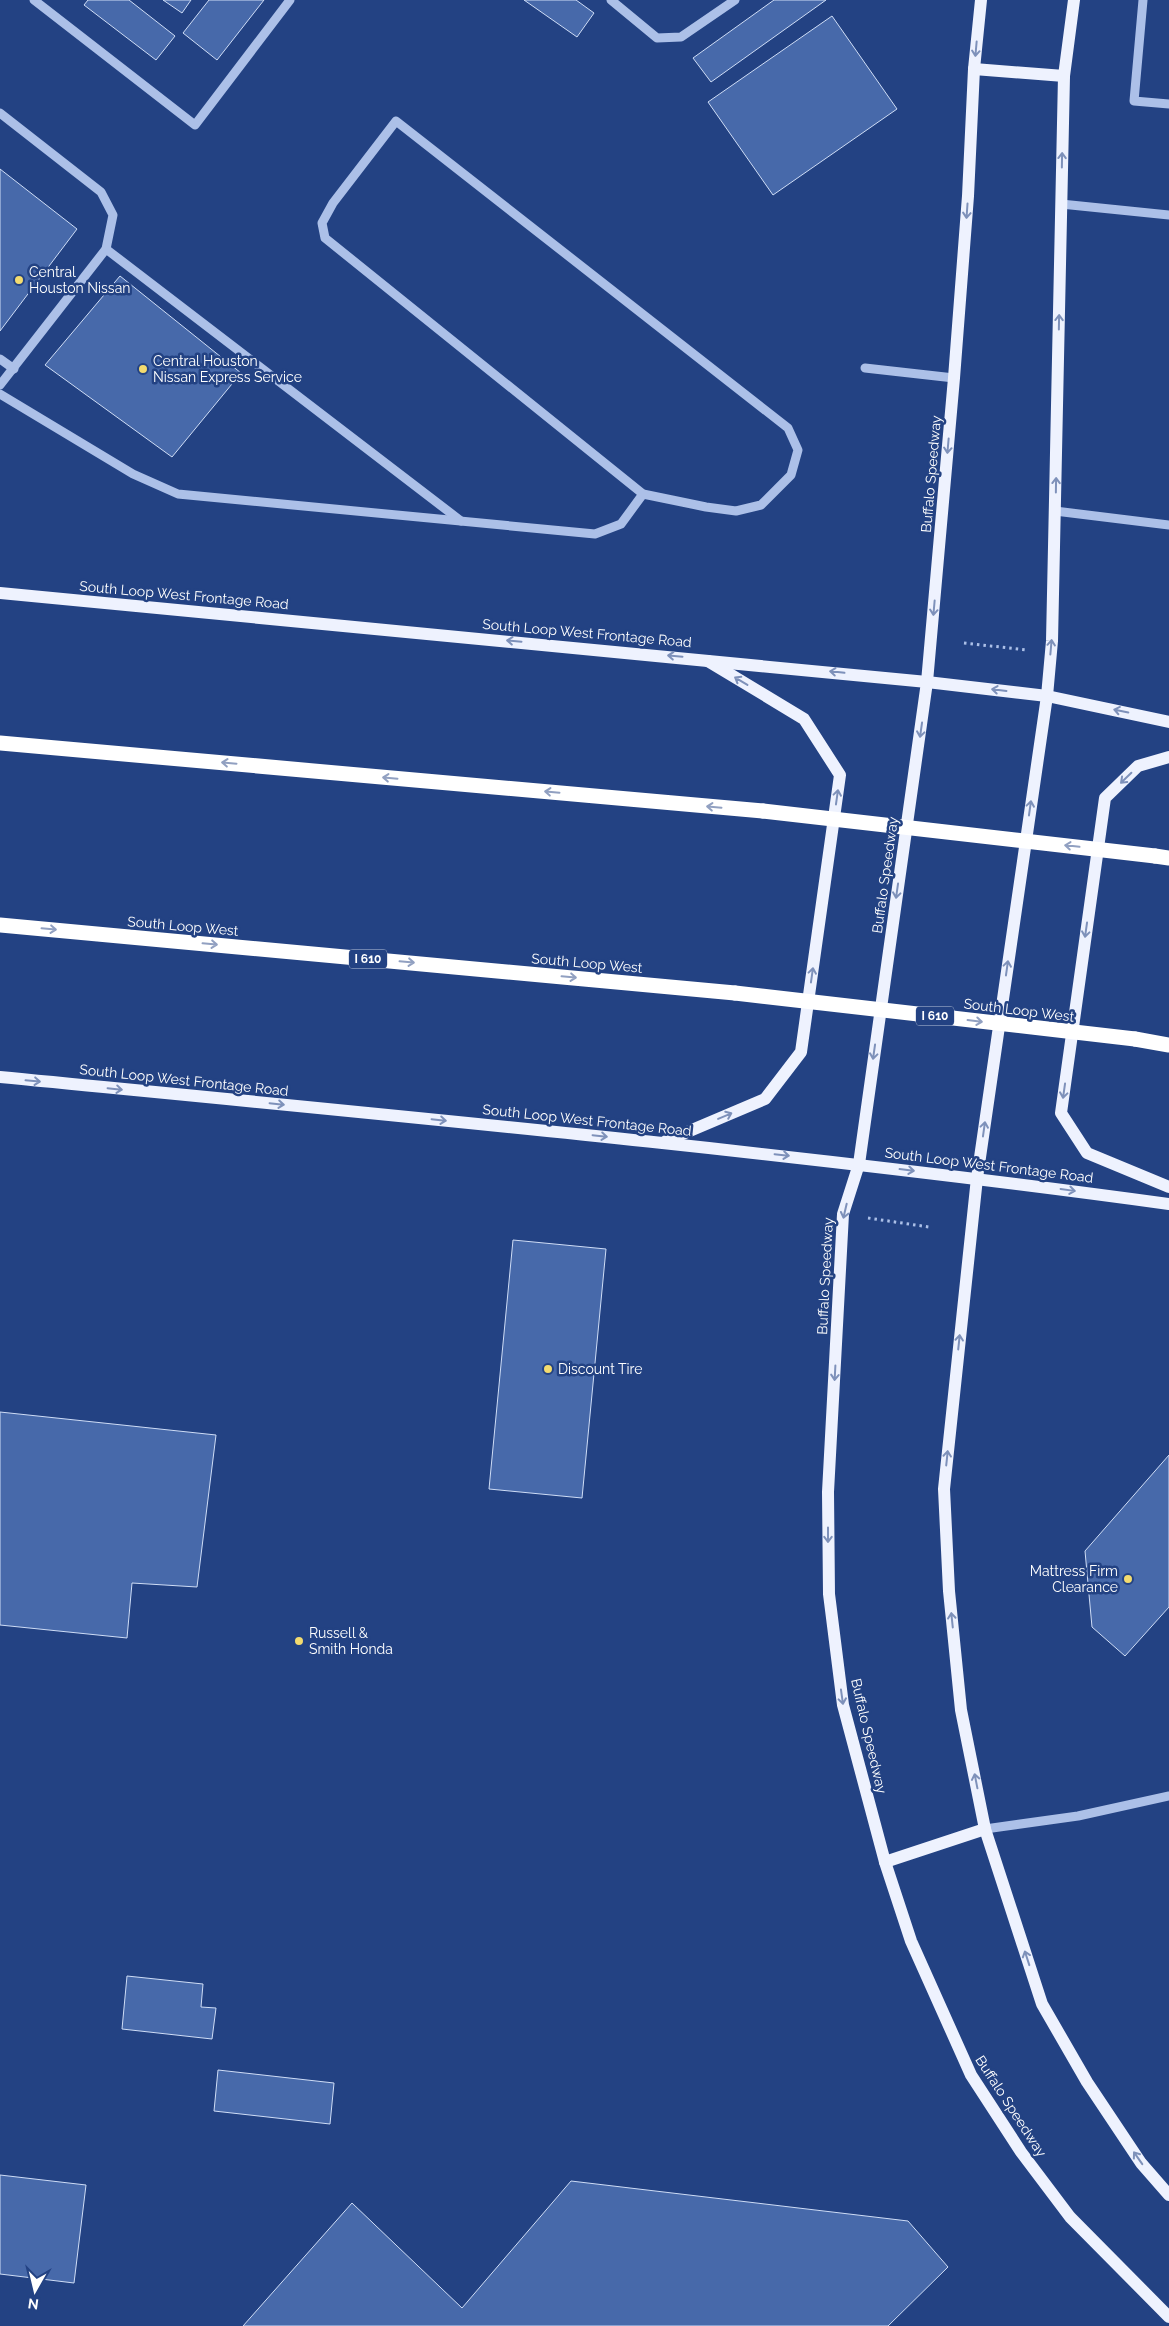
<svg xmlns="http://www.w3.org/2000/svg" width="1169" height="2326" viewBox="0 0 1169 2326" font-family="Raleway,sans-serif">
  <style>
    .building { fill: #4769aa; stroke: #cfddf6 }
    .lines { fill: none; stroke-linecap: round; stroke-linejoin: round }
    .path { stroke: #acc0e8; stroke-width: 3; stroke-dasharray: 2.5 4; stroke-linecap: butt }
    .minor { stroke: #acc0e8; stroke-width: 9 }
    .major { stroke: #eef2fe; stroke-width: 12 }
    .highway { stroke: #fff; stroke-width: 15 }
    .highway-bridge { stroke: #fff; stroke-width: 15 }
    .oneway { stroke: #7e91ba }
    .oneway2 { stroke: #91a0c1 }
    .poi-dot { fill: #f3db6f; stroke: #234283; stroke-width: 2 }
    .labels { text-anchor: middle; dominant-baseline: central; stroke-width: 5; stroke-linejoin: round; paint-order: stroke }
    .shield { fill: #234283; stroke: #bdc6da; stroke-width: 1 }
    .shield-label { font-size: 12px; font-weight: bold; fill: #fff }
    .poi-label { font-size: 14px; fill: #fff; stroke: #234283; text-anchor: start }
    .street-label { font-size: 14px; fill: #fff; stroke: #234283 }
  </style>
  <rect width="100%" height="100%" fill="#234283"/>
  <g class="building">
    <path d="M88 0H129L175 36 156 60 84 5Z"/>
    <path d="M163 0H191L182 13Z"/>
    <path d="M209 0H264L217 60 183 33Z"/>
    <path d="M524 0H576L594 13 577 37Z"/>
    <path d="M774 0H826L711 82 693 58Z"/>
    <path d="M832 16 897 109 773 195 708 102Z"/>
    <path d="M0 169 77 229 0 331Z"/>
    <path d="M120 276 241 373 172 457 45 365Z"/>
    <path d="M513 1240 606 1249 582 1498 489 1489Z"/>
    <path d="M0 1412 216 1435 197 1587 132 1583 127 1638 0 1625Z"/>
    <path d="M1169 1455V1607L1125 1656 1092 1627 1085 1551Z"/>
    <path d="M127 1976 203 1984 201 2007 216 2008 212 2039 122 2029Z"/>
    <path d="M218 2070 334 2083 330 2124 214 2111Z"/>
    <path d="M0 2175 86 2185 74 2283 0 2274Z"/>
    <path d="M571 2181 908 2221 948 2267 888 2326H243L352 2203 462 2308Z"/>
  </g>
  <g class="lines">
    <g class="path">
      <path d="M964 643 1027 650"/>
      <path d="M868 1218 929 1227"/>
    </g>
    <g class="minor">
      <path d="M34 0 195 125 290 0"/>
      <path d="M611 0 657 38 681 37 735 0"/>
      <path d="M1143 0 1134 101 1169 104"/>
      <path d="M0 113 101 192 113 215 106 249 0 385"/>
      <path d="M396 121 788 428 798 450 791 475 761 505 736 511 706 507 643 494 325 238 322 223 333 203Z"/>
      <path d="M1061 204 1169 215"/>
      <path d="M106 249 461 521"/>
      <path d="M0 359 14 369"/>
      <path d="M865 368 954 378"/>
      <path d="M0 394 133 474 178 494 595 534 621 524 643 494"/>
      <path d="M1055 511 1169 525"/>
      <path d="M985 1829 1078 1816 1169 1796"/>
    </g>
    <g class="major">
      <path d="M981 0 974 69 968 196 954 378 927 682 859 1164 843 1214 828 1492 829 1594 843 1705 885 1862 911 1941 971 2075 1021 2152 1070 2217 1169 2317"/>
      <path d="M1074 0 1064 76 1052 641 1047 696 977 1178 944 1489 949 1591 961 1710 985 1829 1042 2004 1087 2082 1141 2163 1169 2195"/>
      <path d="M974 69 1064 76"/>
      <path d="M0 593 927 682 1047 696 1169 722"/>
      <path d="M1169 757 1138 766 1105 798 1061 1113 1087 1153 1169 1187"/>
      <path d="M0 1077C390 1115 781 1151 1169 1204"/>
      <path d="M666 1141 765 1099 801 1052 840 775 804 719 708 661"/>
      <path d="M885 1862 985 1829"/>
    </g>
    <g class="highway">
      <path d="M0 743 763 811"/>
      <path d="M1155 856 1169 858"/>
      <path d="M0 925 735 993"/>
      <path d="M1135 1039 1169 1045"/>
    </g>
    <g class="highway-bridge">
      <path d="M763 811 1155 856"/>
      <path d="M735 993 1135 1039"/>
    </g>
  </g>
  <defs><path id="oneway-shaft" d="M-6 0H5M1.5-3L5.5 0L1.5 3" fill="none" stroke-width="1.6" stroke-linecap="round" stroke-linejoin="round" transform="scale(1.25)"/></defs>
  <g class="oneway">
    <use href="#oneway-shaft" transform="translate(976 49) rotate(95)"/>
    <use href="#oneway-shaft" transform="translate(1062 160) rotate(-89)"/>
    <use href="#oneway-shaft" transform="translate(967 211) rotate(94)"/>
    <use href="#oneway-shaft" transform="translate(1059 322) rotate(-89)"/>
    <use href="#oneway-shaft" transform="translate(948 446) rotate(95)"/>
    <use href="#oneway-shaft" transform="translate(1056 485) rotate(-89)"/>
    <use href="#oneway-shaft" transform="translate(934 608) rotate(95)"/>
    <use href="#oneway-shaft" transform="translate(514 641) rotate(-175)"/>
    <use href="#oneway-shaft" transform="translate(1051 647) rotate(-85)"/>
    <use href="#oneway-shaft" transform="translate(675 656) rotate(-175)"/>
    <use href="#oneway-shaft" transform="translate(837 672) rotate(-174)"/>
    <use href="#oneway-shaft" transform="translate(741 681) rotate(-149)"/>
    <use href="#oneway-shaft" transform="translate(999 690) rotate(-173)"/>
    <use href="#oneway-shaft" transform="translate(1121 711) rotate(-168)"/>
    <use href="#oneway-shaft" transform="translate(921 730) rotate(98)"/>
    <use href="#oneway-shaft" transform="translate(1126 778) rotate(136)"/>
    <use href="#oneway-shaft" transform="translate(837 797) rotate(-82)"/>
    <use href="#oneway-shaft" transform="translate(1030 808) rotate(-82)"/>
    <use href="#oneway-shaft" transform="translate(897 891) rotate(98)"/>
    <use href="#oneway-shaft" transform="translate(1086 930) rotate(98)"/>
    <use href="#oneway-shaft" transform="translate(1007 968) rotate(-82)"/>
    <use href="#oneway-shaft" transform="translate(812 975) rotate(-82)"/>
    <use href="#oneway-shaft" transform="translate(874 1052) rotate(98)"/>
    <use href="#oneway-shaft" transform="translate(33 1081) rotate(5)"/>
    <use href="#oneway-shaft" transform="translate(115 1089) rotate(6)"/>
    <use href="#oneway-shaft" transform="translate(1064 1091) rotate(98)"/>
    <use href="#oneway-shaft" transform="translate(277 1104) rotate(6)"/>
    <use href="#oneway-shaft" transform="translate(725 1116) rotate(-23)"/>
    <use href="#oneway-shaft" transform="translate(439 1120) rotate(6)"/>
    <use href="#oneway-shaft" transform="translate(984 1129) rotate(-82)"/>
    <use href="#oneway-shaft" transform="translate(600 1136) rotate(6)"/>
    <use href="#oneway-shaft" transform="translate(782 1155) rotate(6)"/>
    <use href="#oneway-shaft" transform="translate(907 1170) rotate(7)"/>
    <use href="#oneway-shaft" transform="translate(1068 1190) rotate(8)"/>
    <use href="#oneway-shaft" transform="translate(845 1211) rotate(103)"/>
    <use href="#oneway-shaft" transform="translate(959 1342) rotate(-84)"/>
    <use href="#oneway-shaft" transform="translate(835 1373) rotate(93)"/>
    <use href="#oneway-shaft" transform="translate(947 1458) rotate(-84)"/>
    <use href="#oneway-shaft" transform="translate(828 1535) rotate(90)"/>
    <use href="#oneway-shaft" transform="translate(952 1620) rotate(-96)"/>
    <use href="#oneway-shaft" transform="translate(842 1697) rotate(82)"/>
    <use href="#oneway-shaft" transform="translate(976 1781) rotate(-101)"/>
    <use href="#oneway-shaft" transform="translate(1027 1958) rotate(-108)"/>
    <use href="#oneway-shaft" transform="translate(1138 2158) rotate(-125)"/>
  </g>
  <g class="oneway2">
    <use href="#oneway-shaft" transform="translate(229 763) rotate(-175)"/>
    <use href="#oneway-shaft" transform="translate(390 778) rotate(-175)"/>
    <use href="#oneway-shaft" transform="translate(552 792) rotate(-175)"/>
    <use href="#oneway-shaft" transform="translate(714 807) rotate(-175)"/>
    <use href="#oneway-shaft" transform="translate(1072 846) rotate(-174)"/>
    <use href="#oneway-shaft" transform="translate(49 929) rotate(5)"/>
    <use href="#oneway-shaft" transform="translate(210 944) rotate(5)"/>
    <use href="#oneway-shaft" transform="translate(407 962) rotate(5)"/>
    <use href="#oneway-shaft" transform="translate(569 977) rotate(5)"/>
    <use href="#oneway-shaft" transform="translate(975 1021) rotate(7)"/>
  </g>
  <g class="poi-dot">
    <circle cx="19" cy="280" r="5"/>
    <circle cx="143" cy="369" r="5"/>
    <circle cx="548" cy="1369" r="5"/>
    <circle cx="1128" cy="1579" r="5"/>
    <circle cx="299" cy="1641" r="5"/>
  </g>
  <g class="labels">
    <g class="shield">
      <rect x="349" y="949.5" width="38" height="19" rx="4"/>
      <rect x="916" y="1006.5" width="38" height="19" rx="4"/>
    </g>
    <g class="shield-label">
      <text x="368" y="959">I 610</text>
      <text x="935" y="1016">I 610</text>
    </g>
    <g class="poi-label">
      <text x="29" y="272">Central<tspan x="29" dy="16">Houston Nissan</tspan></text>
      <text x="153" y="361">Central Houston<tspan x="153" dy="16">Nissan Express Service</tspan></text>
      <text x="558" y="1369">Discount Tire</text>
      <text x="1118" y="1571" text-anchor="end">Mattress Firm<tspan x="1118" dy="16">Clearance</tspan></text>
      <text x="309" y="1633">Russell &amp;<tspan x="309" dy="16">Smith Honda</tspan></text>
    </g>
    <g class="street-label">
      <text transform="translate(931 474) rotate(-85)">Buffalo Speedway</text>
      <text transform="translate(184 595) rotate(5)">South Loop West Frontage Road</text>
      <text transform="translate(587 633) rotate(5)">South Loop West Frontage Road</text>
      <text transform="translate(885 875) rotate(-82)">Buffalo Speedway</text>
      <text transform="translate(183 926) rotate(5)">South Loop West</text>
      <text transform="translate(587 963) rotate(5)">South Loop West</text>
      <text transform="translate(1019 1010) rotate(7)">South Loop West</text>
      <text transform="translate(184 1080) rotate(6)">South Loop West Frontage Road</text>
      <text transform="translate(587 1120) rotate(6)">South Loop West Frontage Road</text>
      <text transform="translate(989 1165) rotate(7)">South Loop West Frontage Road</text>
      <text transform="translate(825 1276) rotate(-87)">Buffalo Speedway</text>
      <text transform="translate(869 1736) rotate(77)">Buffalo Speedway</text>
      <text transform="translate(1011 2106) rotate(57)">Buffalo Speedway</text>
    </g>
  </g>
  <g transform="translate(35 2291) rotate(188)" stroke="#234283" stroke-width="4" paint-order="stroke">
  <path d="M0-4L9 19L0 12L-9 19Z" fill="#ffffff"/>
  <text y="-8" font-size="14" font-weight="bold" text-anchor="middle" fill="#ffffff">N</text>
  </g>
</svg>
